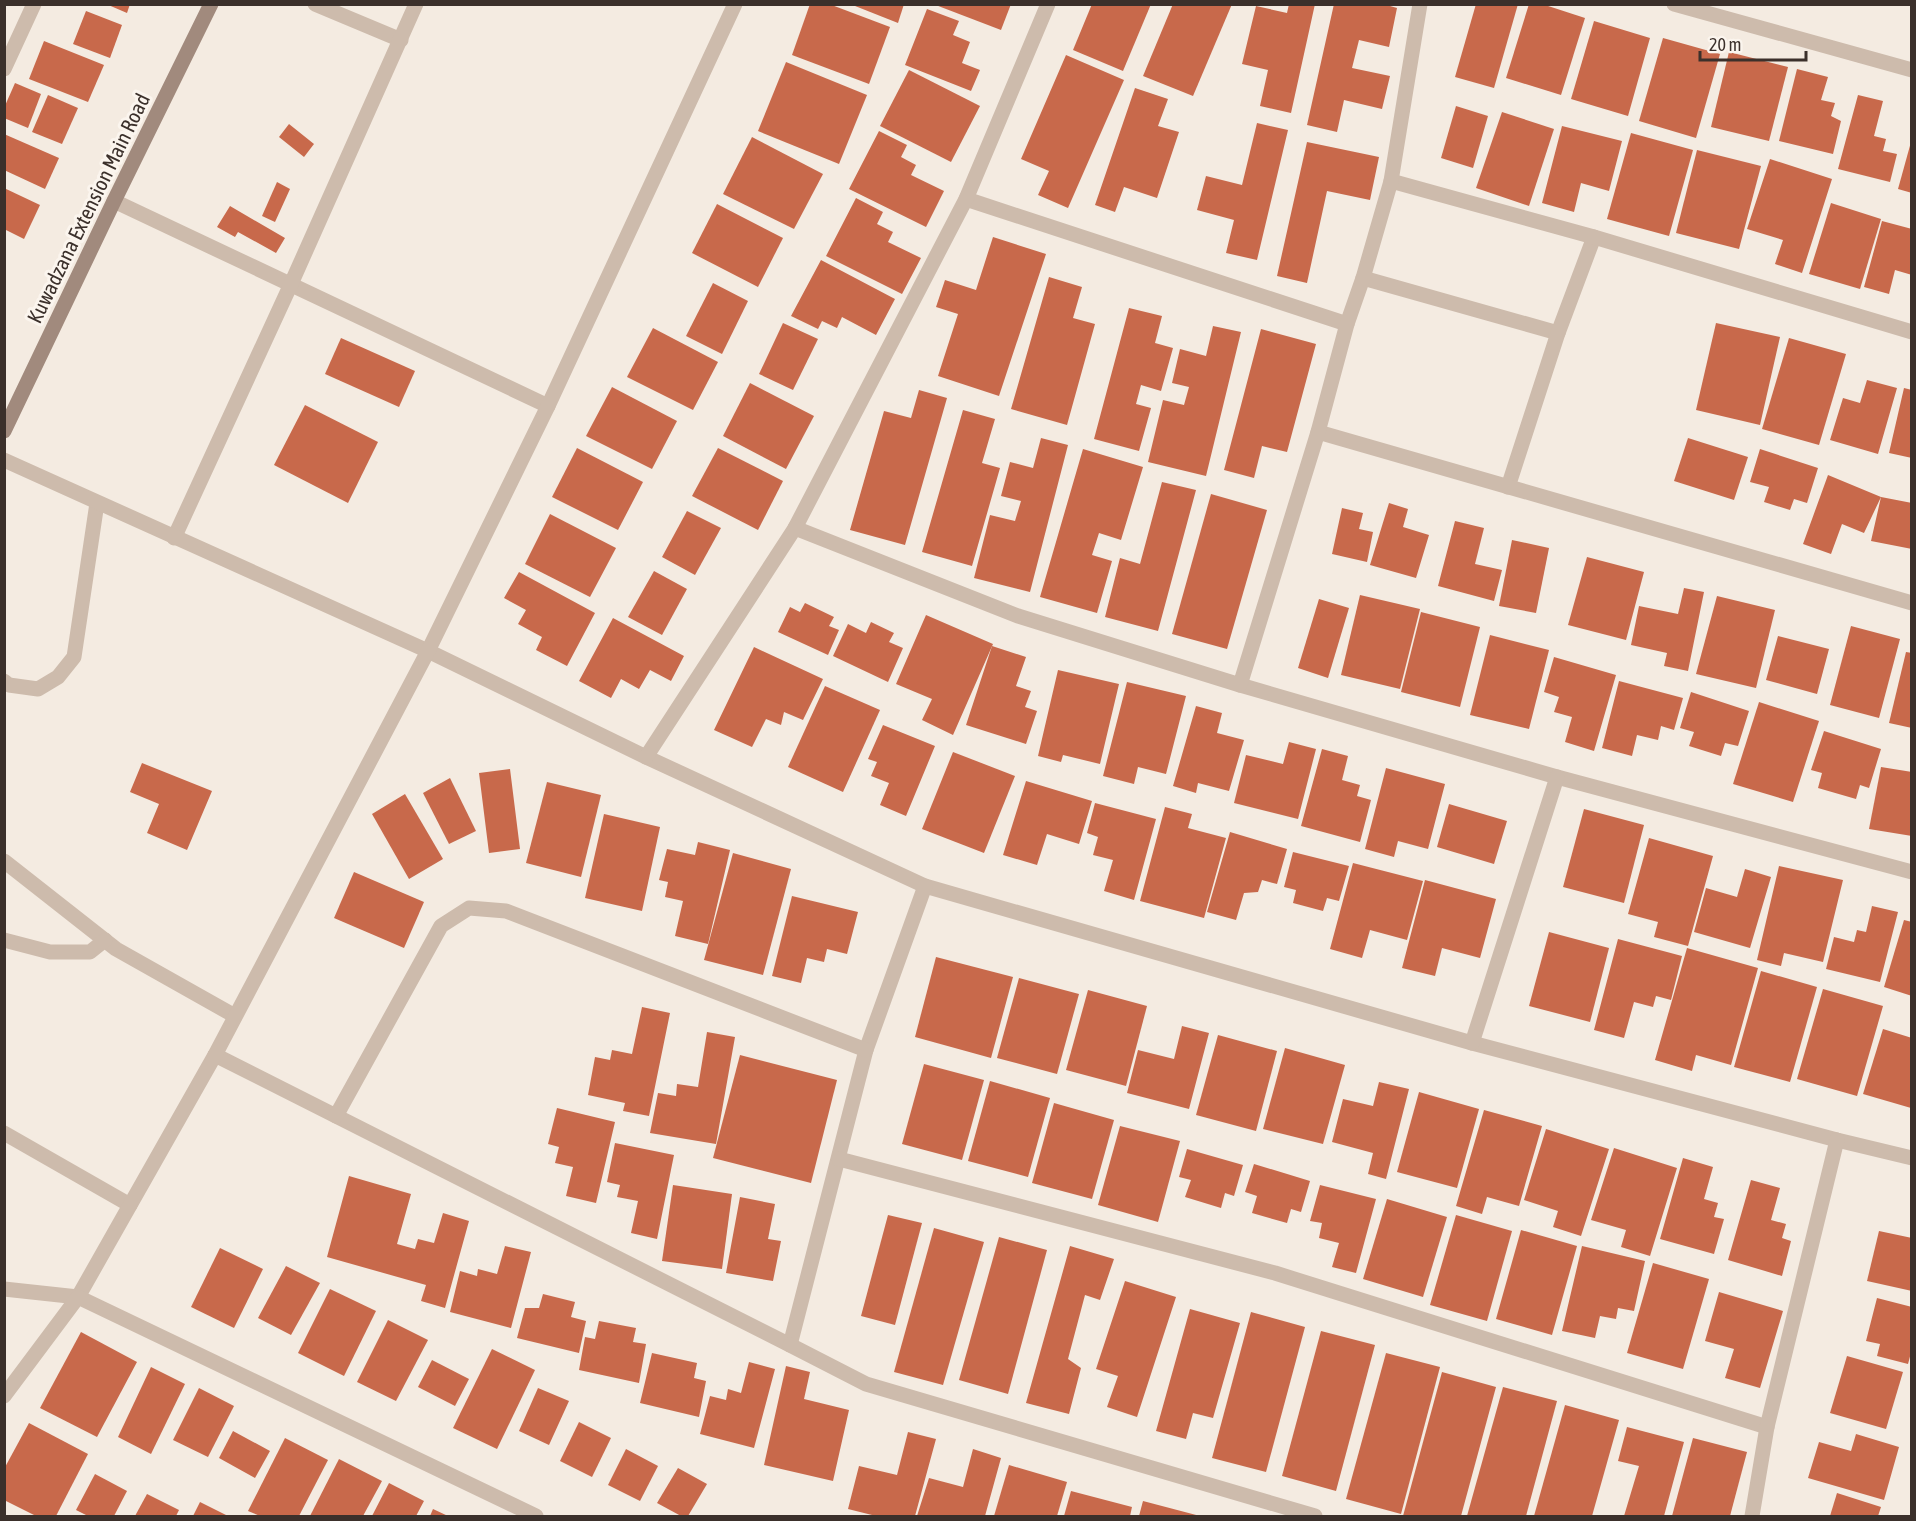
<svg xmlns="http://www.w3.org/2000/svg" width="1916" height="1521" viewBox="0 0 1916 1521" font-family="'Asap Condensed',sans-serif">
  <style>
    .building { fill: #c8694b }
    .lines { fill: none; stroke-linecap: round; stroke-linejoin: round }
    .lane { stroke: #cdbbac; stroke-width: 15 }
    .street { stroke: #cdbbac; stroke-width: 15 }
    .secondary { stroke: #a18a7d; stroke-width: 15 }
    .labels { text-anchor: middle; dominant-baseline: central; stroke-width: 6; stroke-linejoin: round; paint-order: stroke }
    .street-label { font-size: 21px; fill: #3b302b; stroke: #fbf5ee }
  </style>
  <rect width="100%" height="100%" fill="#f4ebe1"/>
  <g class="building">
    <path d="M106 4H130L127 13Z"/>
    <path d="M810 4H829L890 27 869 84 792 55Z"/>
    <path d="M850 4H904L898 23Z"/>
    <path d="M933 4H1011L1001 30Z"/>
    <path d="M1092 4H1151L1123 71 1073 50Z"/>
    <path d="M1173 4H1232L1193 96 1143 76Z"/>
    <path d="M1289 4H1315L1291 113 1260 106 1268 70 1242 64 1256 6 1287 13Z"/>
    <path d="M1334 4H1383L1397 8 1389 47 1359 40 1352 68 1390 76 1382 109 1344 100 1337 132 1307 125Z"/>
    <path d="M1476 4H1518L1494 88 1455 77Z"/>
    <path d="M1529 4H1542L1585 18 1561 95 1506 78Z"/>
    <path d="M927 9 959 21 953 35 970 42 962 63 980 70 971 91 905 65Z"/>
    <path d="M86 11 122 25 110 58 73 44Z"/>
    <path d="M1594 21 1650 38 1628 116 1571 99Z"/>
    <path d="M1663 38 1720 54 1696 138 1639 121Z"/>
    <path d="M44 41 104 65 88 102 29 79Z"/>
    <path d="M1729 52 1788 67 1769 141 1711 127Z"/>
    <path d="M1066 55 1124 80 1068 208 1038 195 1049 171 1021 159Z"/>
    <path d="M786 62 867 95 839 164 758 131Z"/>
    <path d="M1797 69 1828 77 1821 100 1835 103 1831 116 1841 121 1833 154 1779 141Z"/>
    <path d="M909 70 980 106 951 162 880 126Z"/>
    <path d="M15 83 41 94 28 128 4 118V108Z"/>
    <path d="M1135 88 1168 99 1158 126 1179 132 1157 198 1124 187 1115 212 1095 205Z"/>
    <path d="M48 95 78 108 62 144 32 132Z"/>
    <path d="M1858 95 1883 101 1874 136 1886 139 1883 151 1897 154 1890 182 1838 169Z"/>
    <path d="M1456 106 1488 116 1473 168 1441 158Z"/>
    <path d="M1502 112 1554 129 1529 206 1476 188Z"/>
    <path d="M1257 123 1288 130 1257 260 1226 253 1234 220 1197 210 1206 176 1242 185Z"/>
    <path d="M289 124 314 144 304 157 279 137Z"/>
    <path d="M1562 126 1622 141 1609 191 1581 183 1574 212 1542 203Z"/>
    <path d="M879 131 907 145 901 157 916 165 911 175 944 191 926 227 849 189Z"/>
    <path d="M1631 133 1693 150 1669 236 1607 219Z"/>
    <path d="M4 134 59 158 45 189 4 170Z"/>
    <path d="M752 137 823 174 794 229 723 194Z"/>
    <path d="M1307 142 1379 157 1370 200 1327 191 1307 283 1277 276Z"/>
    <path d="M1911 142H1912V193L1898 189Z"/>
    <path d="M1697 150 1761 166 1739 249 1676 233Z"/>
    <path d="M1770 159 1832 179 1802 273 1775 264 1783 240 1747 229Z"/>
    <path d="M277 182 290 189 275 222 262 216Z"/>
    <path d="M4 188 40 205 24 239 4 229Z"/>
    <path d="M856 198 883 212 877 224 893 232 888 242 921 258 902 294 826 256Z"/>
    <path d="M1831 203 1881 219 1860 289 1809 274Z"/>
    <path d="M717 204 783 238 758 287 692 253Z"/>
    <path d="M230 206 285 238 276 253 238 232 235 237 217 227Z"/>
    <path d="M1882 221 1912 229V275L1895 270 1889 294 1864 287Z"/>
    <path d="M993 237 1046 254 999 396 938 376 958 314 936 307 945 280 976 290Z"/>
    <path d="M821 260 895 299 876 335 842 317 837 328 822 321 818 329 791 316Z"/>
    <path d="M1049 277 1082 287 1073 318 1095 324 1067 425 1011 409Z"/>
    <path d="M713 283 748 301 722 354 686 336Z"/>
    <path d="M1129 308 1162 316 1155 343 1173 348 1161 391 1141 385 1136 404 1151 408 1139 451 1094 439Z"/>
    <path d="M783 323 818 339 793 390 759 374Z"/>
    <path d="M1716 323 1780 337 1760 425 1696 410Z"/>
    <path d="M1213 326 1241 332 1206 476 1148 462 1163 400 1184 405 1189 387 1172 383 1180 349 1206 356Z"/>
    <path d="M653 328 718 362 693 410 627 377Z"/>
    <path d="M1261 329 1316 344 1287 452 1262 446 1254 478 1224 470Z"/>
    <path d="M341 338 415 371 399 407 325 374Z"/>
    <path d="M1789 338 1846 354 1819 445 1762 429Z"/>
    <path d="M1867 380 1897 388 1878 454 1830 440 1843 398 1860 403Z"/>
    <path d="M750 383 814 416 786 469 723 436Z"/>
    <path d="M612 387 677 421 652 469 586 436Z"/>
    <path d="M1904 388 1912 390V458L1889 453Z"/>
    <path d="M919 390 947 398 905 545 850 530 884 411 911 418Z"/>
    <path d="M305 405 378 442 348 503 274 465Z"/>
    <path d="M963 410 995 419 982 463 1000 468 972 566 922 552Z"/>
    <path d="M1041 438 1068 445 1030 592 974 578 990 515 1015 521 1021 501 1001 496 1010 462 1033 468Z"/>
    <path d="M1688 438 1748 457 1734 500 1674 481Z"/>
    <path d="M577 448 643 482 618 530 552 497Z"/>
    <path d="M718 448 783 481 758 530 692 496Z"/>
    <path d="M1083 449 1143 467 1121 540 1099 533 1092 555 1112 561 1097 613 1040 597Z"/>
    <path d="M1760 449 1818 468 1807 503 1794 499 1790 510 1764 502 1769 487 1750 482Z"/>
    <path d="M1828 475 1881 497 1912 503V549L1871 541 1881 497 1864 533 1842 524 1831 554 1803 544Z"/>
    <path d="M1162 482 1196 490 1158 631 1105 617 1120 558 1140 564Z"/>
    <path d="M1211 494 1267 510 1227 649 1172 634Z"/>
    <path d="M1389 503 1408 509 1403 527 1429 535 1416 578 1370 565Z"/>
    <path d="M1342 508 1363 513 1359 529 1373 532 1367 562 1332 554Z"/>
    <path d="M687 511 721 528 695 575 662 557Z"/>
    <path d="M550 514 616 548 590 597 525 564Z"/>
    <path d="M1455 521 1484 528 1475 564 1502 570 1494 601 1438 586Z"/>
    <path d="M1512 540 1549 548 1536 613 1499 606Z"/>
    <path d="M1587 557 1644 572 1626 640 1568 625Z"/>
    <path d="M654 571 687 589 662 635 628 617Z"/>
    <path d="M519 572 595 613 567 666 536 650 542 637 518 624 526 610 504 598Z"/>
    <path d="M1684 588 1704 592 1688 671 1664 666 1667 653 1631 645 1639 606 1678 614Z"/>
    <path d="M1360 595 1420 609 1400 689 1341 675Z"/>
    <path d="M1717 596 1775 610 1756 688 1696 674Z"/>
    <path d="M1319 599 1349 608 1328 678 1298 668Z"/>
    <path d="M805 603 834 617 829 626 839 630 828 655 778 632 790 607 800 612Z"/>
    <path d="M1421 612 1480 627 1460 707 1401 692Z"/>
    <path d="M926 615 993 644 953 735 922 720 932 699 896 684Z"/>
    <path d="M613 618 684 656 671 681 650 670 639 689 621 679 611 698 579 681Z"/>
    <path d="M871 622 894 633 889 642 903 648 888 682 833 656 848 624 866 633Z"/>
    <path d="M1851 626 1900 639 1879 718 1830 705Z"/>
    <path d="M1490 635 1549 650 1529 729 1470 715Z"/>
    <path d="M1778 636 1829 649 1817 694 1766 680Z"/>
    <path d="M992 646 1026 657 1016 686 1031 691 1025 707 1037 711 1026 744 966 725Z"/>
    <path d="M754 647 823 679 803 720 784 712 781 725 766 719 752 747 714 730Z"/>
    <path d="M1906 652 1912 653V728L1889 723Z"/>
    <path d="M1554 657 1616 675 1594 751 1565 742 1572 717 1554 712 1559 697 1544 692Z"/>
    <path d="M1058 670 1119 684 1100 764 1063 755 1061 762 1038 756Z"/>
    <path d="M1619 681 1683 698 1674 730 1661 726 1658 740 1637 735 1632 756 1602 748Z"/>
    <path d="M1127 682 1186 696 1166 774 1138 767 1134 784 1103 776Z"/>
    <path d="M825 686 880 710 843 792 788 767Z"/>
    <path d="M1691 692 1749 711 1738 746 1725 743 1721 756 1689 746 1694 732 1680 728Z"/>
    <path d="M1759 702 1819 721 1793 802 1733 784Z"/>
    <path d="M1196 706 1222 713 1217 733 1244 740 1229 791 1198 783 1196 793 1173 786Z"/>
    <path d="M883 725 935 746 906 816 880 805 889 783 871 776 877 762 868 759Z"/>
    <path d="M1824 731 1881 749 1869 788 1860 785 1856 799 1818 788 1822 773 1811 770Z"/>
    <path d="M1289 742 1316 749 1298 819 1234 803 1246 755 1283 764Z"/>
    <path d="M1322 749 1348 756 1342 780 1360 785 1357 796 1371 800 1360 842 1301 826Z"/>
    <path d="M953 752 1015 776 984 853 922 829Z"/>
    <path d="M142 763 212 791 187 850 147 833 159 804 130 792Z"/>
    <path d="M1881 767 1912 772V836L1869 829Z"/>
    <path d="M1386 768 1445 784 1428 849 1398 841 1394 857 1365 849Z"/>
    <path d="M510 769 520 849 489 853 479 773Z"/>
    <path d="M450 778 476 831 449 844 423 793Z"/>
    <path d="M1026 781 1092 801 1079 844 1047 834 1037 865 1003 855Z"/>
    <path d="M547 782 601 795 581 877 526 863Z"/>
    <path d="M405 794 443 859 409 879 372 814Z"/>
    <path d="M1095 803 1156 819 1134 900 1104 891 1113 860 1093 855 1098 837 1087 833Z"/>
    <path d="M1449 804 1507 821 1494 864 1437 847Z"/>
    <path d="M1165 807 1192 814 1188 828 1226 838 1204 918 1140 901Z"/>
    <path d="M1584 809 1644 825 1624 903 1563 887Z"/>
    <path d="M604 814 660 827 642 911 585 898Z"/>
    <path d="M1230 832 1287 849 1277 884 1262 880 1258 892 1244 893 1236 920 1207 912Z"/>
    <path d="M1649 838 1713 856 1688 946 1654 937 1658 922 1628 914Z"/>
    <path d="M698 842 730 850 708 944 675 936 683 901 665 897 668 882 659 880 667 849 695 855Z"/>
    <path d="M1293 852 1349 866 1339 901 1327 898 1323 911 1293 903 1296 890 1284 887Z"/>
    <path d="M733 853 791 869 763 975 704 960Z"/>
    <path d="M1353 863 1423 881 1407 940 1370 930 1362 958 1330 949Z"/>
    <path d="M1779 866 1843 880 1823 962 1784 953 1781 966 1757 960Z"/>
    <path d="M1745 869 1771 877 1750 948 1694 932 1706 888 1737 897Z"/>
    <path d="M354 872 424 902 404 948 334 918Z"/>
    <path d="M1425 880 1496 899 1480 958 1442 948 1435 976 1402 968Z"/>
    <path d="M792 896 858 912 847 954 827 949 824 962 807 958 801 983 772 976Z"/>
    <path d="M1872 906 1898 912 1880 982 1826 969 1834 937 1854 942 1857 930 1866 932Z"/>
    <path d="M1904 920 1912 922V996L1884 987Z"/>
    <path d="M1549 932 1609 948 1590 1022 1529 1006Z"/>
    <path d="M1618 939 1682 956 1671 1000 1656 996 1653 1007 1634 1002 1624 1038 1594 1030Z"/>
    <path d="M1687 948 1758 968 1731 1065 1696 1055 1692 1071 1655 1060Z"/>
    <path d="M936 957 1013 977 991 1058 915 1037Z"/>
    <path d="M1761 971 1817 987 1790 1082 1734 1067Z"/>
    <path d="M1019 978 1079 994 1057 1074 997 1058Z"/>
    <path d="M1823 989 1883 1006 1857 1096 1797 1079Z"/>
    <path d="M1088 990 1147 1006 1126 1086 1066 1070Z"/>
    <path d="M642 1007 670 1013 649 1116 623 1111 625 1103 588 1095 595 1057 610 1060 612 1050 632 1054Z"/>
    <path d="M1182 1026 1209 1033 1189 1109 1127 1093 1138 1050 1174 1059Z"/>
    <path d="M1883 1029 1912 1038 1911 1108 1863 1094Z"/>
    <path d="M707 1032 735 1037 716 1144 650 1133 658 1093 676 1096 677 1084 698 1087Z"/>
    <path d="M1218 1035 1277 1051 1256 1131 1196 1115Z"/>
    <path d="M1285 1048 1345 1065 1323 1144 1263 1129Z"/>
    <path d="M740 1055 837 1080 811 1183 713 1158Z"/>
    <path d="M924 1064 984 1080 962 1160 902 1144Z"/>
    <path d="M990 1081 1050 1098 1028 1177 968 1161Z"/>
    <path d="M1379 1082 1409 1089 1386 1179 1368 1174 1373 1153 1332 1142 1343 1099 1373 1106Z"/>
    <path d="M1419 1092 1479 1109 1457 1188 1397 1172Z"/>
    <path d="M1054 1103 1114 1120 1092 1199 1032 1183Z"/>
    <path d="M557 1108 615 1122 596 1203 566 1196 573 1167 555 1163 559 1147 548 1144Z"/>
    <path d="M1484 1110 1542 1126 1519 1206 1487 1197 1482 1214 1456 1206Z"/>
    <path d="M1120 1126 1180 1141 1158 1222 1098 1205Z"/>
    <path d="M1546 1129 1609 1149 1581 1236 1553 1227 1558 1211 1524 1200Z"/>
    <path d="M615 1143 674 1155 657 1239 631 1233 638 1201 617 1197 620 1185 607 1182Z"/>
    <path d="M1614 1148 1677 1168 1650 1256 1621 1247 1626 1230 1591 1220Z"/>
    <path d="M1187 1149 1243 1165 1234 1196 1225 1193 1221 1208 1185 1197 1191 1180 1179 1177Z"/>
    <path d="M1683 1158 1713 1167 1704 1199 1718 1203 1714 1217 1724 1219 1714 1254 1660 1239Z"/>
    <path d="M1254 1164 1310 1181 1301 1212 1291 1209 1287 1223 1252 1213 1257 1196 1245 1192Z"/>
    <path d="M349 1176 411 1194 397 1244 415 1249 418 1239 434 1243 443 1213 469 1221 445 1308 421 1301 426 1285 327 1257Z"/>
    <path d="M1751 1180 1780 1188 1771 1220 1786 1224 1782 1238 1791 1241 1782 1276 1728 1260Z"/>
    <path d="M673 1185 732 1194 722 1269 662 1261Z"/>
    <path d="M1320 1185 1376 1199 1356 1273 1332 1267 1339 1243 1319 1238 1322 1223 1310 1221Z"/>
    <path d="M740 1197 775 1204 768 1239 781 1241 773 1281 726 1273Z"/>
    <path d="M1387 1199 1447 1217 1423 1297 1363 1279Z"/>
    <path d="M888 1215 922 1223 895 1325 861 1316Z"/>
    <path d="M1456 1215 1512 1231 1487 1321 1430 1305Z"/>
    <path d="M934 1228 984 1242 943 1385 894 1372Z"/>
    <path d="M1521 1230 1577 1246 1552 1335 1496 1319Z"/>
    <path d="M1879 1231 1912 1238V1291L1867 1281Z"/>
    <path d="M999 1237 1047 1250 1008 1394 959 1380Z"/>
    <path d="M505 1246 531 1252 511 1328 450 1312 460 1271 477 1276 478 1269 497 1274Z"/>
    <path d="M1070 1246 1114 1259 1100 1300 1085 1295 1068 1359 1081 1368 1069 1414 1026 1403Z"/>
    <path d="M1582 1246 1645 1261 1634 1311 1618 1308 1616 1319 1600 1316 1595 1338 1562 1331Z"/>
    <path d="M220 1248 263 1269 234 1328 191 1307Z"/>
    <path d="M1653 1263 1709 1279 1683 1369 1627 1353Z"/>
    <path d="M286 1266 320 1283 291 1335 258 1318Z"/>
    <path d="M1125 1281 1176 1297 1137 1417 1107 1407 1118 1376 1096 1369Z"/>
    <path d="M330 1289 376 1311 344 1376 298 1353Z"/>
    <path d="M1719 1292 1783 1311 1760 1388 1725 1378 1734 1349 1705 1341Z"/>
    <path d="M543 1294 575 1302 571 1317 586 1321 579 1353 517 1338 525 1308H539Z"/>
    <path d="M1877 1298 1912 1307V1349L1908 1364 1877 1356 1880 1344 1866 1341Z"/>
    <path d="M1190 1309 1240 1323 1213 1418 1193 1413 1186 1439 1156 1431Z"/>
    <path d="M1251 1312 1305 1327 1266 1472 1212 1458Z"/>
    <path d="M388 1320 428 1340 396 1401 357 1382Z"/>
    <path d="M599 1321 636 1328 633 1342 646 1344 639 1383 579 1370 585 1337 595 1339Z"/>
    <path d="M1321 1331 1375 1345 1336 1491 1282 1476Z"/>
    <path d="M81 1332 137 1362 97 1437 40 1408Z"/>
    <path d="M492 1349 535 1370 497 1449 453 1428Z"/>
    <path d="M652 1353 697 1363 694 1378 706 1381 699 1417 640 1403Z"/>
    <path d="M1386 1353 1440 1367 1401 1514 1346 1499Z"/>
    <path d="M1847 1356 1903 1372 1886 1429 1830 1413Z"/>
    <path d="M432 1360 469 1379 455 1406 418 1387Z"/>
    <path d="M749 1362 775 1369 754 1448 700 1434 710 1396 726 1400 728 1389 741 1393Z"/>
    <path d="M786 1366 810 1372 804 1399 849 1410 833 1481 764 1465Z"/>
    <path d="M151 1367 185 1384 151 1454 118 1437Z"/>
    <path d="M1442 1372 1496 1387 1461 1516H1403Z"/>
    <path d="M1503 1387 1557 1401 1526 1516H1467Z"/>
    <path d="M199 1388 234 1406 208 1457 173 1440Z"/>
    <path d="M538 1388 569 1401 549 1445 519 1431Z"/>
    <path d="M1565 1405 1619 1420 1592 1516H1534Z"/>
    <path d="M579 1422 611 1438 592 1477 560 1461Z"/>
    <path d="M29 1423 88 1454 56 1516H36L4 1500V1469Z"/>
    <path d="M1627 1427 1684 1442 1664 1516H1624L1639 1466 1618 1461Z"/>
    <path d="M233 1431 270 1451 255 1478 219 1458Z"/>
    <path d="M908 1432 936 1439 915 1516H876L848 1509 859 1466 897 1475Z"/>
    <path d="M1856 1434 1899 1447 1884 1500 1808 1478 1819 1442 1851 1451Z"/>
    <path d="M285 1438 328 1460 299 1516H260L248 1511Z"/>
    <path d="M1693 1438 1747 1452 1730 1516H1672Z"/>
    <path d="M626 1449 658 1466 640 1501 608 1485Z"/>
    <path d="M973 1449 1001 1458 985 1516H917L929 1478 963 1487Z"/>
    <path d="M339 1459 382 1481 363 1516H310Z"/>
    <path d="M1009 1465 1067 1482 1057 1516H994Z"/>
    <path d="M678 1468 707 1484 688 1516H681L657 1503Z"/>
    <path d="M95 1474 127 1491 114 1516H88L76 1510Z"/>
    <path d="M389 1483 424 1501 416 1516H372Z"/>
    <path d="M1071 1491 1132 1507 1130 1516H1064Z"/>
    <path d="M1837 1493 1881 1507 1878 1516H1830Z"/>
    <path d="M147 1494 179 1510 176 1516H135Z"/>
    <path d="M1143 1501 1200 1516H1139Z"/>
    <path d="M200 1502 228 1516H193Z"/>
    <path d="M433 1509 448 1516H430Z"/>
  </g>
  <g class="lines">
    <g class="lane">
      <path d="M315 4 401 40"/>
      <path d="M114 201 548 406"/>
      <path d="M1363 278 1558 333"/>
      <path d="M1508 487 1558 333 1594 237"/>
      <path d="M174 538 291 284 416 4"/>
      <path d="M4 681 9 685 38 689 58 677 74 657 97 503"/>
      <path d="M4 861 116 949 235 1016"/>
      <path d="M4 940 50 952H90L105 940"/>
      <path d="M4 1133 130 1205"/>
      <path d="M4 1289 78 1297"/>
    </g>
    <g class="street">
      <path d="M1674 4 1912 70"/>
      <path d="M4 69 34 4"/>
      <path d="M1391 181 1594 237 1912 332"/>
      <path d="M966 199 1347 324"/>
      <path d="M1318 432 1912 603"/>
      <path d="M4 460 428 651 646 757 925 886 1472 1043 1837 1140 1912 1158"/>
      <path d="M795 528 966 199 1048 4"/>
      <path d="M1240 685 1557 777 1912 872"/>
      <path d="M646 757 795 528 1018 616 1240 685 1318 432 1347 324 1363 278 1391 181 1420 4"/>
      <path d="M1472 1043 1557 777"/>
      <path d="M215 1055 790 1345 866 1050 925 886"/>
      <path d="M336 1116 441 926 469 908 506 911 866 1050"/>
      <path d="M839 1159 1275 1273 1767 1427"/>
      <path d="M78 1297 215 1055 428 651 548 406 735 4"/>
      <path d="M790 1345 866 1384 1315 1516"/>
      <path d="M4 1396 78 1297 536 1516"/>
      <path d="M1752 1516 1767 1427 1837 1140"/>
    </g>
    <path class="secondary" d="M4 431 114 201 211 4"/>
  </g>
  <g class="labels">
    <g class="street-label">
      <text transform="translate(88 208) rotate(-64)">Kuwadzana Extension Main Road</text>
    </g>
  </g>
  <rect width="1916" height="1521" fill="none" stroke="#3b302b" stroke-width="12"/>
  <path d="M1700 51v9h106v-9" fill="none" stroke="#3b302b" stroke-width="3"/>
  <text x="1709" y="51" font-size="18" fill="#3b302b" stroke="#fbf5ee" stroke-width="4.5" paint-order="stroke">20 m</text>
</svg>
